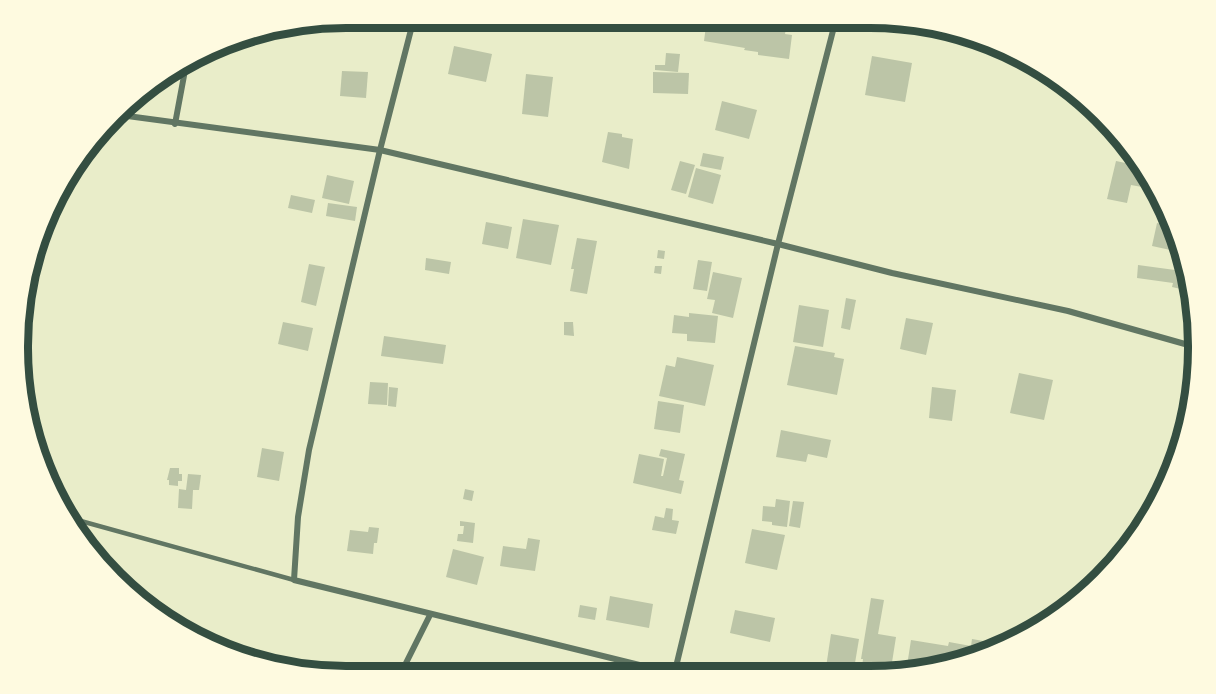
<svg xmlns="http://www.w3.org/2000/svg" width="1216" height="694" viewBox="0 0 1216 694" font-family="Manrope,sans-serif">
  <style>
    .building { fill: #bcc5a7 }
    .lines { fill: none; stroke-linecap: round; stroke-linejoin: round }
    .service { stroke: #617663; stroke-width: 4.5 }
    .minor { stroke: #617663; stroke-width: 6 }
    .rim { fill: none; stroke: #344e41; stroke-width: 8 }
  </style>
  <rect width="100%" height="100%" fill="#e9edc9"/>
  <g class="building">
    <path d="M504 18H525L524 22Z"/>
    <path d="M707 18 762 19 787 22 785 34 792 35 789 59 758 55V52L744 50 745 48 704 41Z"/>
    <path d="M454 46 492 54 486 82 448 74Z"/>
    <path d="M666 53 680 54 678 72 655 70V65H665Z"/>
    <path d="M872 56 912 63 905 102 865 95Z"/>
    <path d="M342 71 368 72 366 98 340 96Z"/>
    <path d="M653 72 689 73 688 94 653 93Z"/>
    <path d="M526 74 553 77 548 117 522 114Z"/>
    <path d="M722 101 757 110 749 139 715 130Z"/>
    <path d="M608 132 622 134V137L633 139 629 169 602 162Z"/>
    <path d="M703 153 724 157 721 170 700 166Z"/>
    <path d="M680 161 695 165 686 194 671 190Z"/>
    <path d="M1116 161 1135 165 1134 170 1146 172 1153 189 1131 185 1127 203 1107 199Z"/>
    <path d="M696 168 721 175 713 204 688 197Z"/>
    <path d="M327 175 354 181 349 204 322 198Z"/>
    <path d="M291 195 315 200 312 213 288 208Z"/>
    <path d="M328 203 357 207 355 221 326 216Z"/>
    <path d="M523 219 559 225 551 265 516 258Z"/>
    <path d="M486 222 512 227 508 249 482 244Z"/>
    <path d="M1157 223 1168 225 1176 245 1175 251 1152 246Z"/>
    <path d="M577 238 597 241 587 294 570 291 574 269H571Z"/>
    <path d="M658 250 665 251 664 259 657 258Z"/>
    <path d="M1176 257 1181 258 1185 266 1181 289 1172 287 1173 283 1137 278 1138 265 1175 270Z"/>
    <path d="M426 258 451 262 449 274 425 270Z"/>
    <path d="M698 260 712 262 707 291 693 289Z"/>
    <path d="M309 264 325 267 316 306 301 302Z"/>
    <path d="M655 266H662L661 274 654 273Z"/>
    <path d="M713 272 742 278 733 318 712 313 715 300 707 299Z"/>
    <path d="M846 298 856 300 850 330 841 328Z"/>
    <path d="M799 305 829 310 823 347 793 342Z"/>
    <path d="M689 313 718 316 715 343 687 341V334L672 333 674 315 689 317Z"/>
    <path d="M906 318 933 323 926 355 900 349Z"/>
    <path d="M283 322 313 328 308 351 278 344Z"/>
    <path d="M564 322H573L574 336 564 335Z"/>
    <path d="M384 336 446 345 443 364 381 356Z"/>
    <path d="M795 346 835 353 834 357 844 359 837 395 787 385Z"/>
    <path d="M677 357 714 365 705 406 659 396 666 365 675 367Z"/>
    <path d="M1019 373 1053 380 1044 420 1010 413Z"/>
    <path d="M370 382 388 383 387 405 368 404Z"/>
    <path d="M389 387 398 388 396 407 388 406Z"/>
    <path d="M932 387 956 390 952 421 929 418Z"/>
    <path d="M658 401 684 405 680 433 654 429Z"/>
    <path d="M781 430 831 440 827 458 808 454 806 462 776 457Z"/>
    <path d="M262 448 284 452 279 481 257 477Z"/>
    <path d="M661 449 685 454 679 480 684 481 681 494 633 483 639 454 664 459 661 476H663L667 458 659 456Z"/>
    <path d="M170 468H179V474H182V481H178V486L169 485V480H167Z"/>
    <path d="M188 474 201 475 199 490H193L192 509 178 508 179 489 186 490Z"/>
    <path d="M465 489 474 491 472 501 463 499Z"/>
    <path d="M776 499 790 501 787 527 772 525V522L762 521 763 506 775 507Z"/>
    <path d="M793 501 804 502 800 528 789 526Z"/>
    <path d="M666 508 673 509 672 520 679 521 676 534 652 530 655 516 664 518Z"/>
    <path d="M460 521 475 523 473 543 457 541 458 534H463L464 526H460Z"/>
    <path d="M369 527 379 528 377 543H374L373 554 347 551 350 530 368 532Z"/>
    <path d="M752 529 785 535 777 570 745 563Z"/>
    <path d="M528 538 540 540 535 571 500 566 503 546 526 549Z"/>
    <path d="M453 549 484 557 477 585 446 577Z"/>
    <path d="M610 596 653 604 649 628 606 620Z"/>
    <path d="M871 598 884 600 878 634 896 637 890 675H861L863 659H861Z"/>
    <path d="M580 605 597 608 595 620 578 617Z"/>
    <path d="M735 610 775 618 770 642 730 633Z"/>
    <path d="M831 634 859 639 853 675 825 674Z"/>
    <path d="M972 639 989 642 987 653 974 659 906 672 911 640 948 646 949 642 971 646Z"/>
  </g>
  <g class="lines">
    <path class="service" d="M70 518 294 580"/>
    <g class="minor">
      <path d="M414 18 380 150 309 450 298 517 294 580 680 675"/>
      <path d="M120 115 380 150 778 244 892 273 1068 311 1192 346"/>
      <path d="M175 124 186 65"/>
      <path d="M1168 469 1192 371"/>
      <path d="M400 675 430 615"/>
      <path d="M674 675 778 244 836 19"/>
    </g>
  </g>
  <path d="M0 0H1216V694H0ZM346 28H870A318 318 0 0 1 1188 346V348A318 318 0 0 1 870 666H346A318 318 0 0 1 28 348V346A318 318 0 0 1 346 28Z" fill="#fefae0" fill-rule="evenodd"/>
  <path class="rim" d="M346 28H870A318 318 0 0 1 1188 346V348A318 318 0 0 1 870 666H346A318 318 0 0 1 28 348V346A318 318 0 0 1 346 28Z"/>
</svg>
